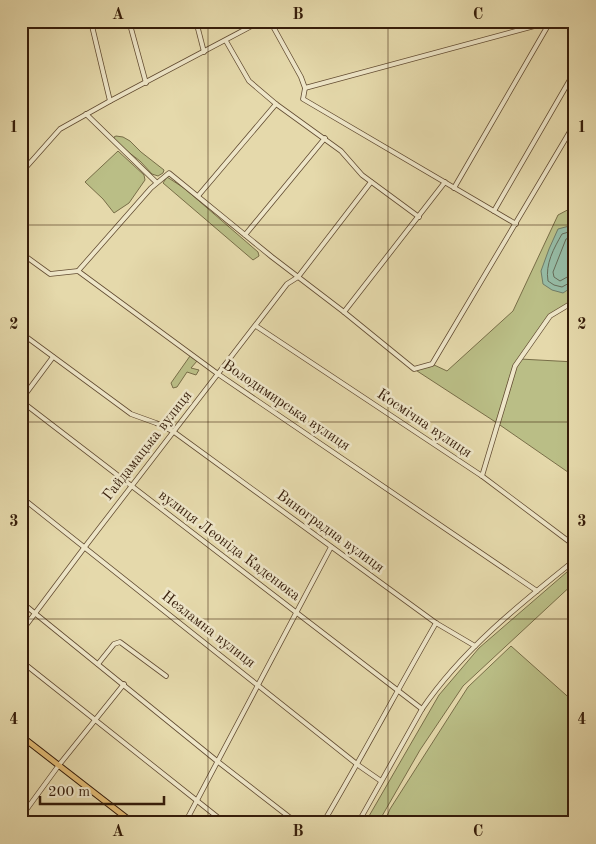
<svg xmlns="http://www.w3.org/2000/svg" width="596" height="844" viewBox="0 0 596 844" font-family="'Old Standard TT',serif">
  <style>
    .green { fill: #babe86; stroke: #786e48 }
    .water { fill: #96bba5; stroke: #707c67 }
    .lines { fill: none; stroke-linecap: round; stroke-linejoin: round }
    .shore { stroke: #666c58; stroke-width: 1 }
    .minor-casing { stroke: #624c32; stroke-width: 5.5 }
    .major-casing { stroke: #361d0a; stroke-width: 7 }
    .minor { stroke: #eee6c8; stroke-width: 4 }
    .major { stroke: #e2bc76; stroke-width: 5 }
    .grid { fill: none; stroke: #361d0a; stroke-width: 1; stroke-opacity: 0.55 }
    .labels { text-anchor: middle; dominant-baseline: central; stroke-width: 5; stroke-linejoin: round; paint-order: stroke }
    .street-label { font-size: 15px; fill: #361d0a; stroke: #eee6c8 }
    .neatline { fill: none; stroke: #361d0a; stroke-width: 2 }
    .grid-label { font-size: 16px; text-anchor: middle; font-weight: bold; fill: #361d0a }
  </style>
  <rect width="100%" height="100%" fill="#e5d9ab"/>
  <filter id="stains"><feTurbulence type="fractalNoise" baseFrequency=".004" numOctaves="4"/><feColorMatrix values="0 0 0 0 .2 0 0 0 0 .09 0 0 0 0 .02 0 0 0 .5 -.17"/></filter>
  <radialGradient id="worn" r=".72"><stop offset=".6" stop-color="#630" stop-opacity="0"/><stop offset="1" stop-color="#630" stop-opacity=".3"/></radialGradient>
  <g class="green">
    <path d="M116 136 123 137 130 141 141 152 164 170 163 173 158 176 152 174 140 161 114 141V137Z"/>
    <path d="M118 151 144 175 145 180 129 203 114 213 103 199 85 182Z"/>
    <path d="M167 177 184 188 258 252 259 256 253 260 163 183Z"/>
    <path d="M575 206V301L550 316 520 359 575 362V477L497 423 414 369 432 364 447 371 513 311 558 215Z"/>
    <path d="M190 356 197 361 191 368 199 370 196 375 187 372 177 387 173 388 171 383Z"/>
    <path d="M575 565V582L463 686 420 750 378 823H365L439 695 479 648Z"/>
    <path d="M511 646 575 703V823H384L390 809 468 687Z"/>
  </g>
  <path class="water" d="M573 225H575V285L563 293 552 290 543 284 541 271 549 249 558 229Z"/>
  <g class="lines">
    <g class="shore">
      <path d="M575 230 562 234C554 248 545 264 548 281L554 285 562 287 571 282 575 281"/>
      <path d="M575 236 566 239 553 272 554 277 560 281 569 276 575 275"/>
    </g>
    <g class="minor-casing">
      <g id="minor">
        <path d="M74 21 90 23 92 26 110 101"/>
        <path d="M129 21 146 83"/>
        <path d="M196 21 204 52"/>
        <path d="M270 21 301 77 305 88 303 99 516 224"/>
        <path d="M226 41 249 81 276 104 341 151 362 175 419 217"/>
        <path d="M305 88 553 21"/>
        <path d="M86 114 156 182"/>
        <path d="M21 173 60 129 110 101 261 21"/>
        <path d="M454 188 550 22"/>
        <path d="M198 196 276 104"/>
        <path d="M494 211 575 71"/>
        <path d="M245 235 325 138"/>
        <path d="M21 253 50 274 78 271 218 374 537 591"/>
        <path d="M78 271 151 188 169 173 272 257 344 312 414 369 432 364 575 123"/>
        <path d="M344 312 445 182"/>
        <path d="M256 326 482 476 575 546"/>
        <path d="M21 333 131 414 156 423 174 432 436 623 475 646"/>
        <path d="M21 400 53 357"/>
        <path d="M21 401 422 709"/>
        <path d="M482 476 515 366 550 316 575 301"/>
        <path d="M21 497 358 765 381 781"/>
        <path d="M21 602 217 761 297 823"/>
        <path d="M21 632 84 548 287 284 298 277 371 182"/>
        <path d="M21 661 225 823"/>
        <path d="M98 664 114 644 120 642 166 676"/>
        <path d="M21 814 33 823"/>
        <path d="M21 817 59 765 124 684"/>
        <path d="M185 823 331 547"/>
        <path d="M323 823C362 757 398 689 436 623"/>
        <path d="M358 823 422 709C462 650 520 604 575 560"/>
      </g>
    </g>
    <g class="major-casing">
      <path id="major" d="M21 736 133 823"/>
    </g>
    <use href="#minor" class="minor"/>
    <use href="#major" class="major"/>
  </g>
  <path class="grid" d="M208 21V823M388 21V823M21 225H575M21 422H575M21 619H575"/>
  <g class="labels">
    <g class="street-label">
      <text transform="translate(286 406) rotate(34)">Володимирська вулиця</text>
      <text transform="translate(424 424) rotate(34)">Космічна вулиця</text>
      <text transform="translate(148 446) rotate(-52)">Гайдамацька вулиця</text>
      <text transform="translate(330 532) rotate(36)">Виноградна вулиця</text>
      <text transform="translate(229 546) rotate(37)">вулиця Леоніда Каденюка</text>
      <text transform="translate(208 630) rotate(38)">Незламна вулиця</text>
    </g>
  </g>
  <rect width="596" height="844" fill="none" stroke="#e5d9ab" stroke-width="55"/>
  <path d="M40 796v8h124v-8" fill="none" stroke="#361d0a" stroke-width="2.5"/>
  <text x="48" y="796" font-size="15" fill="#361d0a" stroke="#eee6c8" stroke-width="4" paint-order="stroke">200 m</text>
  <rect x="28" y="28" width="540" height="788" class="neatline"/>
  <g class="grid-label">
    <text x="118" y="19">A</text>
    <text x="298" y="19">B</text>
    <text x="478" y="19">C</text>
    <text x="14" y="132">1</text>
    <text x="582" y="132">1</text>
    <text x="14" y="329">2</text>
    <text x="582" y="329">2</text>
    <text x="14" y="526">3</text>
    <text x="582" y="526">3</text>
    <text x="14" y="724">4</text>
    <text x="582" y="724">4</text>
    <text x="118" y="836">A</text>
    <text x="298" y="836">B</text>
    <text x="478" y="836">C</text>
  </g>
  <rect width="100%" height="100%" filter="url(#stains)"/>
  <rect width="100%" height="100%" fill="url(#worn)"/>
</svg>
